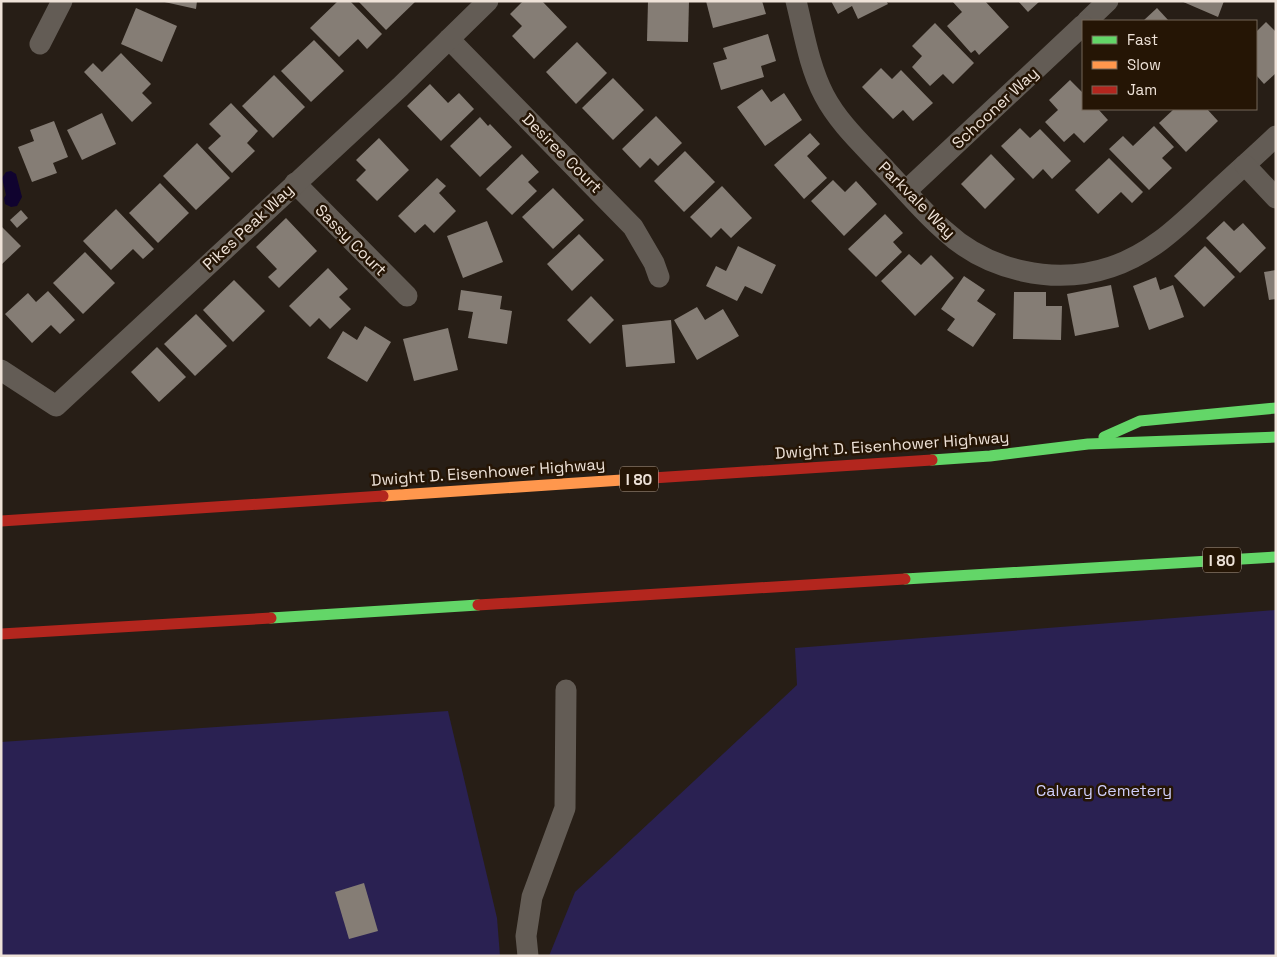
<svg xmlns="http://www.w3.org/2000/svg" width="1277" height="957" viewBox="0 0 1277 957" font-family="'Space Grotesk',sans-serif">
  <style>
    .green { fill: #2a2152 }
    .water { fill: #10032f }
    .building { fill: #857d75 }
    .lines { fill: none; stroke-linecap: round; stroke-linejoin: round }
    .street { stroke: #635c55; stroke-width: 21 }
    .fast { stroke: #63d668; stroke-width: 11 }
    .slow { stroke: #ff974d; stroke-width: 11 }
    .jam { stroke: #b3261e; stroke-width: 11 }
    .labels { text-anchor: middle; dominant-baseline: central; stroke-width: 5; stroke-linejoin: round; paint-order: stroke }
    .shield { fill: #251505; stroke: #b2a499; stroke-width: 1 }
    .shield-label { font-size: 15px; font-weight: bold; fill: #eee2d8 }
    .street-label { font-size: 16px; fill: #eee2d8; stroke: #251505 }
    .park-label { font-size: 16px; fill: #cfcefa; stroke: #251505 }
  </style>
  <rect width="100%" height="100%" fill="#271e16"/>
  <g class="green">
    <path d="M1276 610V956H549L575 892 797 685 795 648Z"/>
    <path d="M448 711 497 918 500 956H1V742Z"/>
  </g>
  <path class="water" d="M11 171 16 174 22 197 17 206 11 207 5 204 4 198 6 195 2 178 6 172Z"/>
  <g class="building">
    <path d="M160 1H197L196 9Z"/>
    <path d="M338 1H350L382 34 367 49 358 39 339 57 310 28Z"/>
    <path d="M358 1H416L386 30Z"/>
    <path d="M523 1H542L567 27 534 59 512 36 522 26 510 14Z"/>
    <path d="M648 1H689L688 42 647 41Z"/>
    <path d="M706 1H762L766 14 713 28Z"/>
    <path d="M831 1H886L888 4 858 19 852 6 838 14Z"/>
    <path d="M952 1H985L1009 27 979 55 975 50 971 53 947 26 962 12Z"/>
    <path d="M1018 1H1040L1028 12Z"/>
    <path d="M1181 1H1224L1218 17Z"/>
    <path d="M136 8 177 26 162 62 121 44Z"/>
    <path d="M1157 8 1169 21H1143Z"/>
    <path d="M1266 22 1276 32V73L1264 84 1256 75V32Z"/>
    <path d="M935 23 974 63 953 84 943 74 930 86 912 67 922 56 912 46Z"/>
    <path d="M768 34 776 61 761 66 764 77 721 90 713 63 727 59 723 48Z"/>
    <path d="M314 40 344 71 311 102 281 71Z"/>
    <path d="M577 42 607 73 576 104 546 72Z"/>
    <path d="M121 53 151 84 142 93 152 103 132 122 84 72 93 63 102 72Z"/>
    <path d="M881 68 892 79 901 70 933 103 913 121 903 110 893 119 862 87Z"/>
    <path d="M274 75 305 107 273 138 242 106Z"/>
    <path d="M613 78 644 110 613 140 582 108Z"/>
    <path d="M1070 80 1083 93V109H1098L1108 120 1084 143 1074 133 1064 142 1045 122 1058 110 1049 100Z"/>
    <path d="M430 84 448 103 459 93 474 109 441 141 407 106Z"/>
    <path d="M762 89 771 102 784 93 802 120 765 146 737 107Z"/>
    <path d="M231 103 258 131 247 143 255 151 232 173 208 148 221 136 209 124Z"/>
    <path d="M1174 109H1207L1218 121 1186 152 1159 123Z"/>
    <path d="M102 113 116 144 82 160 67 130Z"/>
    <path d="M656 116 682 143 658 166 650 158 640 168 622 149Z"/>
    <path d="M480 117 488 126 490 124 512 147 480 177 450 146Z"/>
    <path d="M54 121 68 157 53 163 57 173 32 182 18 147 34 141 30 130Z"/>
    <path d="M1154 126 1174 147 1162 158 1172 168 1149 190 1109 149 1123 136 1133 146Z"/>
    <path d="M1020 128 1030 138 1040 129 1071 161 1052 179 1043 169 1033 179 1001 146Z"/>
    <path d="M810 133 820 144 807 156 827 178 804 199 774 165Z"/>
    <path d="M379 138 409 170 377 201 356 180 366 170 356 160Z"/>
    <path d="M197 143 230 178 196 210 163 176Z"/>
    <path d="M685 151 715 182 684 212 654 181Z"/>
    <path d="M522 154 539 172 528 182 537 191 512 215 486 189Z"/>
    <path d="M991 154 1015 179 985 209 961 184Z"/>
    <path d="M1109 158 1143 192 1132 203 1121 192 1098 214 1075 190Z"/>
    <path d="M437 178 446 186 439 193 456 211 434 233 425 224 415 233 398 216Z"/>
    <path d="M833 180 845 192 856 181 877 204 844 236 811 201Z"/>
    <path d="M160 183 189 213 158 243 129 213Z"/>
    <path d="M722 186 752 218 731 238 721 228 711 238 690 217Z"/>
    <path d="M553 188 584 220 553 249 522 217Z"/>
    <path d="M116 209 154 249 143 259 133 249 111 270 83 241Z"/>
    <path d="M21 210 28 218 17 228 10 220Z"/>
    <path d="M885 214 903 233 893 242 902 252 876 277 848 249Z"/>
    <path d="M286 218 317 251 279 288 268 277 277 269 256 247Z"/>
    <path d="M487 221 503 262 463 278 447 236Z"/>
    <path d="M1224 221 1234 231 1243 223 1266 248 1240 273 1206 238Z"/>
    <path d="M1 226 21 246 1 265Z"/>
    <path d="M579 234 604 260 572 291 547 264Z"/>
    <path d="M738 246 776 265 762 294 745 286 737 301 706 286 716 266 726 271Z"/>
    <path d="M1205 246 1235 277 1204 307 1174 276Z"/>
    <path d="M85 252 115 283 83 314 53 283Z"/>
    <path d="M909 254 921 265 931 255 954 278 915 316 881 281Z"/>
    <path d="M328 268 348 289 339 297 351 309 330 329 319 318 310 327 289 306Z"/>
    <path d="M1276 270V299L1269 300 1264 272Z"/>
    <path d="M964 276 985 290 977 301 996 314 973 347 947 330 955 319 941 309Z"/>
    <path d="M1156 277 1160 290 1173 285 1184 317 1149 330 1133 286Z"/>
    <path d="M234 280 265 311 233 342 203 310Z"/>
    <path d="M1111 285 1119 327 1075 336 1067 294Z"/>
    <path d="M461 290 502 296 500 309 512 311 507 344 468 338 473 312 458 310Z"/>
    <path d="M48 291 75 320 60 334 51 325 32 343 5 314 28 293 36 302Z"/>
    <path d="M1014 292H1046V306H1062L1061 340 1013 339Z"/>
    <path d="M591 296 614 320 590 344 567 320Z"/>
    <path d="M697 307 705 320 723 309 739 336 697 360 674 320Z"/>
    <path d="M196 314 227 346 195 376 164 344Z"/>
    <path d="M671 320 675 363 626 367 622 325Z"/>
    <path d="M365 326 391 342 367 382 327 358 343 331 357 340Z"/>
    <path d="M448 328 458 370 414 381 403 339Z"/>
    <path d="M157 347 186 377 159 402 131 372Z"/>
    <path d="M364 883 378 931 349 939 335 892Z"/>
  </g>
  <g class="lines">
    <g class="street">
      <path d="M796 1C804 33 809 66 824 95 839 124 865 147 887 171 906 191 924 213 945 231 988 271 1055 286 1111 267 1151 254 1179 226 1209 198 1231 177 1254 157 1276 136"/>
      <path d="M1087 21 1108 1"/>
      <path d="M449 39 633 227 654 263 659 277"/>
      <path d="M40 44 62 1"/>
      <path d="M1245 165 1276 198"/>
      <path d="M295 183 407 296"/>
      <path d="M906 191 1083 25"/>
      <path d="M1 370 56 406 400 87 488 1"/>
      <path d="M528 956 526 936 532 897 565 808 566 690"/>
    </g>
    <g class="fast">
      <path d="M1104 437 1140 421 1276 408"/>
      <path d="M932 460 990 456 1088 444 1276 437"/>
      <path d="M905 579 1276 557"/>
      <path d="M271 618 478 605"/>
    </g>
    <path class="slow" d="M383 496 637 479"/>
    <g class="jam">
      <path d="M637 479 932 460"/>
      <path d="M1 521 383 496"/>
      <path d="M478 605 905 579"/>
      <path d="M1 634 271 618"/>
    </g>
  </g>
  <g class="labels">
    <g class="shield">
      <rect x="620" y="466.5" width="38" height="25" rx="4"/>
      <rect x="1203" y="547.5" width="38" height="25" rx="4"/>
    </g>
    <g class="shield-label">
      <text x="639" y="479">I 80</text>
      <text x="1222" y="560">I 80</text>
    </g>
    <g class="street-label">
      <text transform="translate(995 108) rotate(-43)">Schooner Way</text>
      <text transform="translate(562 153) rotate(45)">Desiree Court</text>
      <text transform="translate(917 200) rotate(45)">Parkvale Way</text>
      <text transform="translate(248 227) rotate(-43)">Pikes Peak Way</text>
      <text transform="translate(351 240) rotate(45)">Sassy Court</text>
      <text transform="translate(892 445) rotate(-4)">Dwight D. Eisenhower Highway</text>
      <text transform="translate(488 472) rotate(-4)">Dwight D. Eisenhower Highway</text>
    </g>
    <g class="park-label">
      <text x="1104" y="790">Calvary Cemetery</text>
    </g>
  </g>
  <rect width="1277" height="957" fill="none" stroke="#eee2d8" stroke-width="5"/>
  <rect x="1082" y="20" width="175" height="90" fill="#251505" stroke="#756759"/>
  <rect x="1092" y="36" width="25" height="8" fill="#63d668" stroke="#756759"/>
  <text x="1127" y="45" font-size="15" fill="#eee2d8">Fast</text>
  <rect x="1092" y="61" width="25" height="8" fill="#ff974d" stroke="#756759"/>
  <text x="1127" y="70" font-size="15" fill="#eee2d8">Slow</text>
  <rect x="1092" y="86" width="25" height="8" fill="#b3261e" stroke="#756759"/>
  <text x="1127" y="95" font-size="15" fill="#eee2d8">Jam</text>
</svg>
